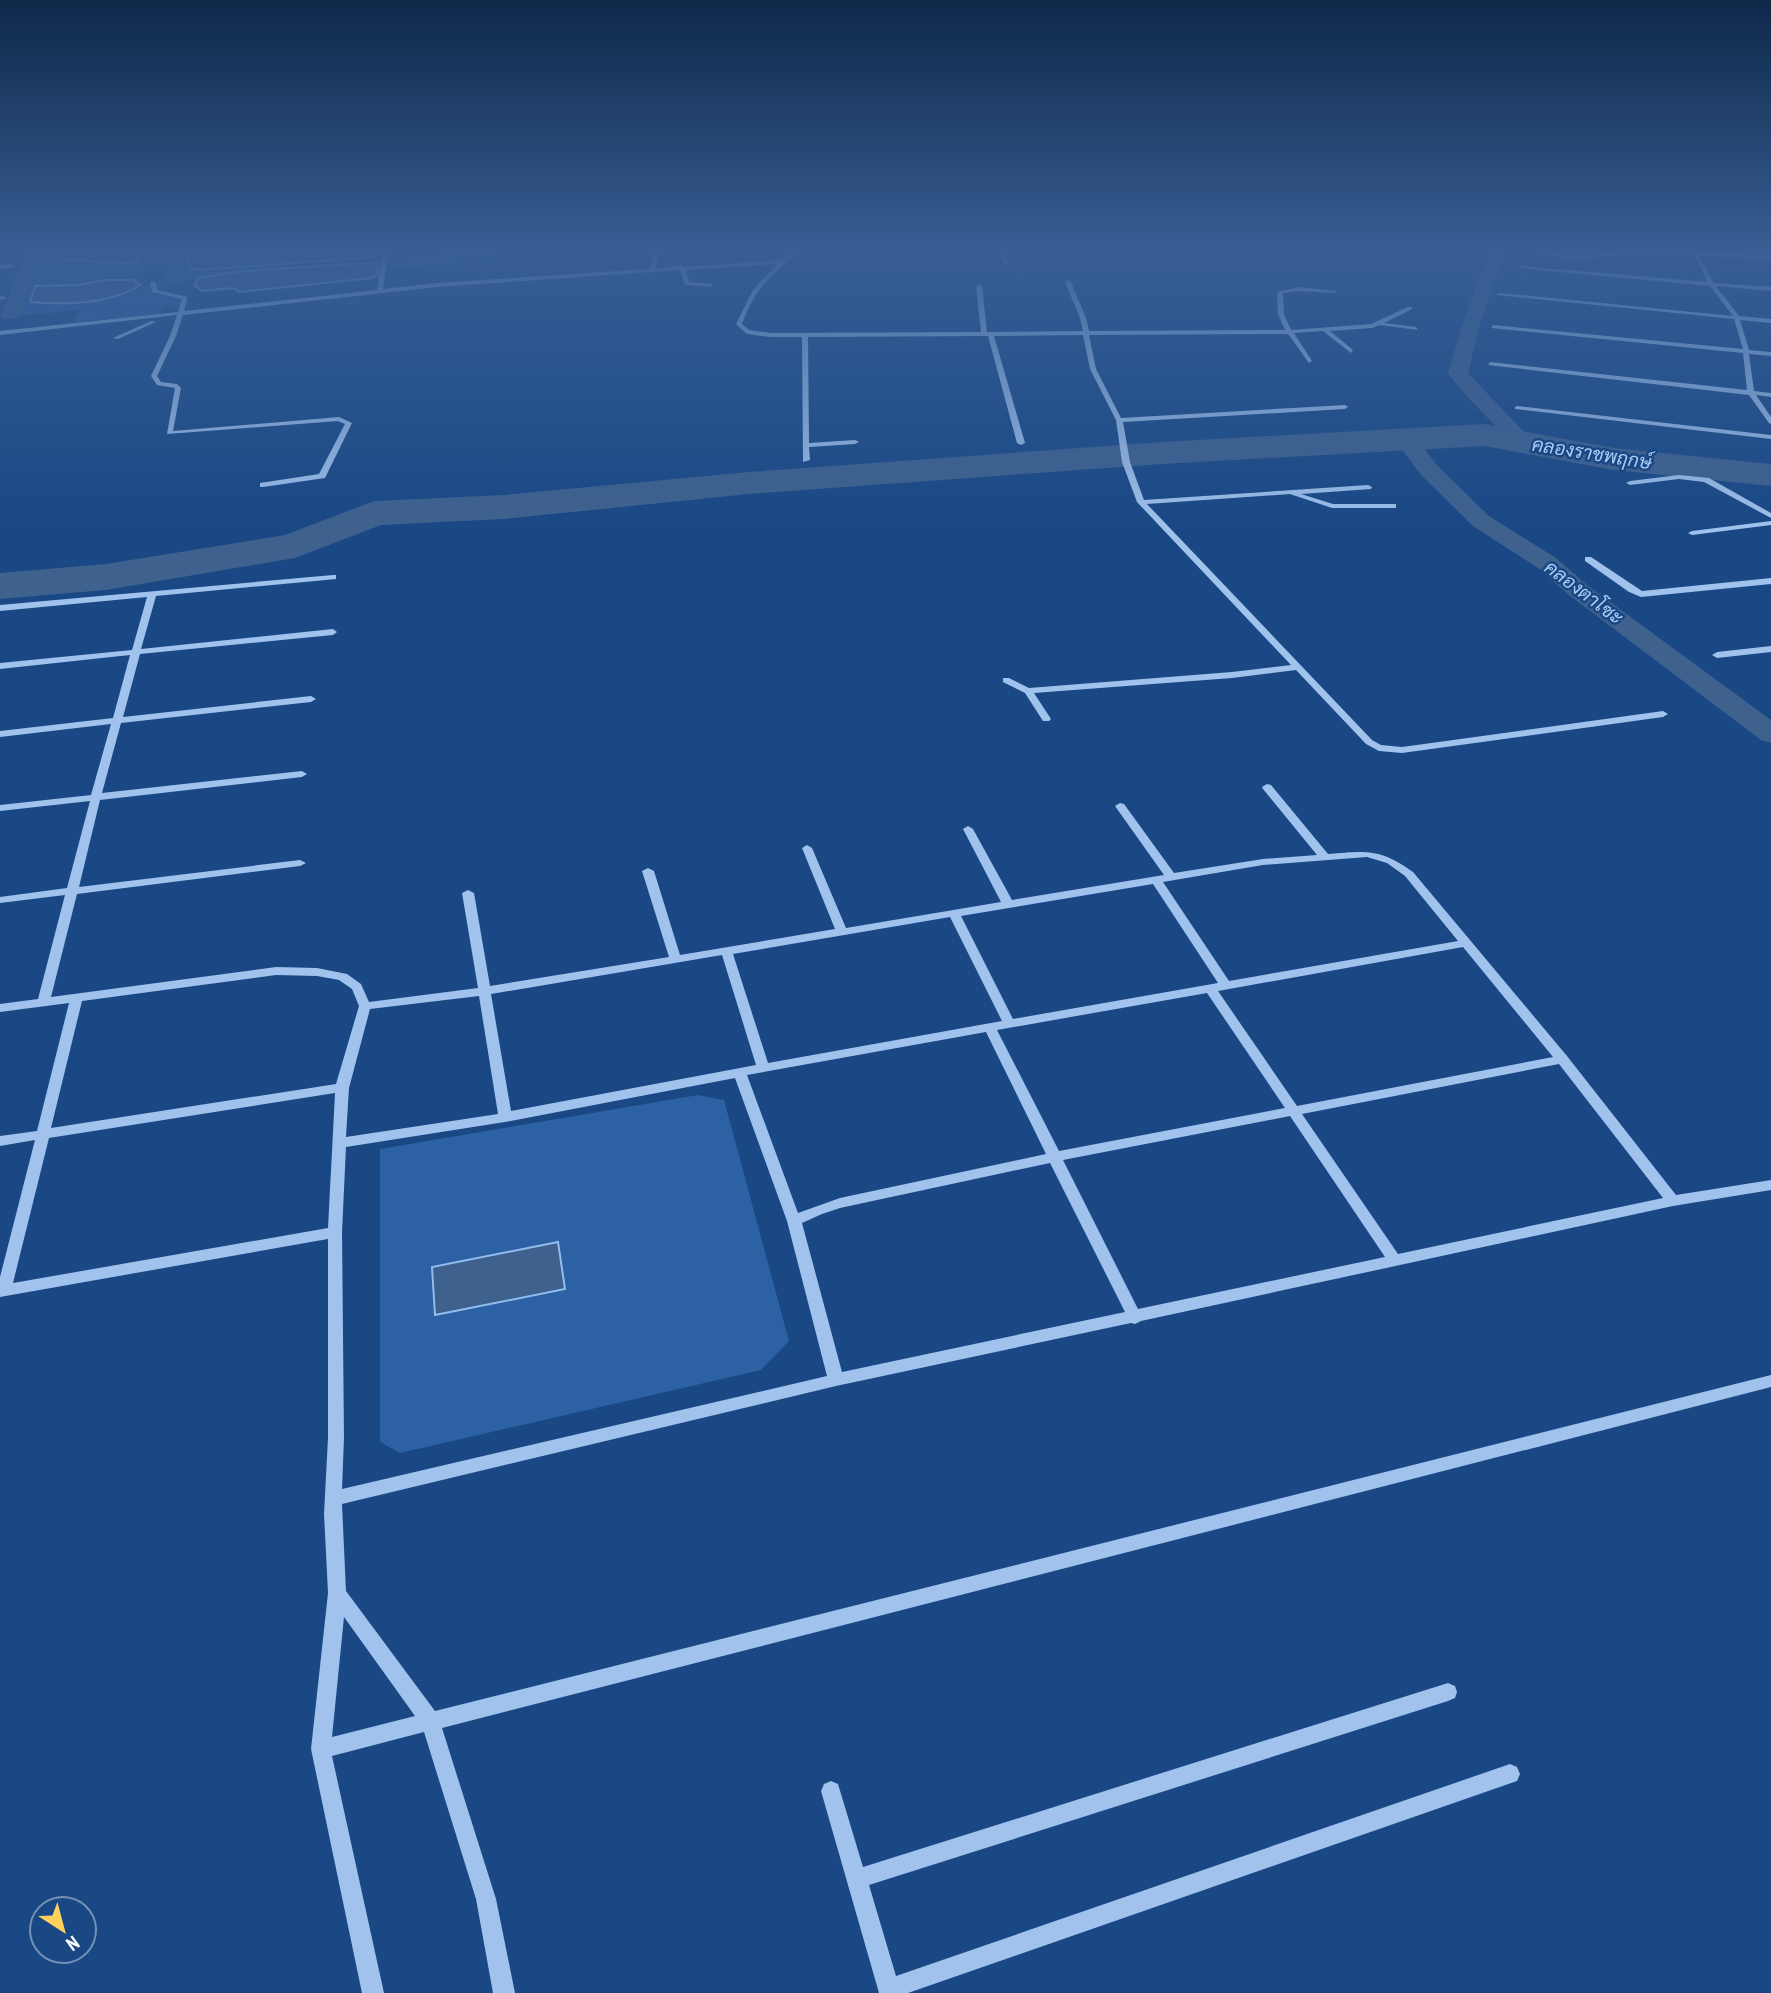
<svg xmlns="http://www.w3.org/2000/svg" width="1771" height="1993" viewBox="0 0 1771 1993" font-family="'PT Sans Narrow',Sarabun,sans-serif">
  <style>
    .green { fill: #2c61a4; fill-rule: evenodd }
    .water { fill: #3e618e; stroke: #92bcee; stroke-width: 2 }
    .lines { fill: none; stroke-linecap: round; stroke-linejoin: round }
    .canal { fill: #3e618e; fill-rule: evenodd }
    .river { fill: #3e618e; fill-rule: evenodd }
    .minor { fill: #a0c2ec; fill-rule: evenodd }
    .labels { text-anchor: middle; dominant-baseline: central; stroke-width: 5; stroke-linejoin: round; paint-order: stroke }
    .far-water-label { font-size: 19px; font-style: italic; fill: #abccf4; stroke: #194885 }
  </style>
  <rect width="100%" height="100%" fill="#194885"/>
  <g class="green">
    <path d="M28 251H45L44 258 137 264 143 251H191L192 255 242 268 298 264 297 268 234 272 157 288 166 292 186 295 189 305 162 308 160 314 74 322 80 310 5 317ZM148 264 161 267 164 273 160 282 140 285 125 295 88 301 31 302C68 288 94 280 134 280Z"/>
    <path d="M495 252 496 261 388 269 390 258Z"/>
    <path d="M698 1095 724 1100 789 1341 761 1370 400 1453 380 1442V1149Z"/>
  </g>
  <g class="water">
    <path d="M45 251H143L137 264 44 258Z"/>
    <path d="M191 251H378L376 257 198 270 192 268 188 263Z"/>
    <path d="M377 262 378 274 372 278 239 292 233 288 202 291 195 286 198 278 234 272Z"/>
    <path d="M106 280H134L140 285C110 305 66 305 30 302L35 286 78 285Z"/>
    <path d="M558 1242 565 1289 435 1315 432 1267Z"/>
  </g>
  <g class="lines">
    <g class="canal">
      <path d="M26 251H42L19 315 16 319H4L1 315Z"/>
      <path d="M1489 251H1505L1480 325 1468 373 1525 433 1530 442 1526 446H1512C1492 418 1467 401 1448 373L1462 325Z"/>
      <path d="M1412 433 1419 435 1423 447 1436 464 1489 516 1556 558 1587 585 1771 720V743L1761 740 1569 595 1538 568 1473 526 1420 474 1401 448 1405 435Z"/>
    </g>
    <path class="river" d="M1484 424 1614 448 1771 464V486L1614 470 1484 446 1162 464 749 494 504 519 381 525 295 558 106 590 0 599V573L106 564 285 535 374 501 504 495 749 472 1162 442Z"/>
    <g class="minor">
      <path d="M383 251H389L383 289 437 283 649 269 654 251H660L655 269 682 265 685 267 781 260 793 251H800C772 274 754 289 742 324L749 330 770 333 981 332 976 286 979 284 982 286 987 332 1083 331 1080 318 1065 282 1068 280 1071 282 1086 318 1089 331 1285 330 1278 314 1277 292 1298 287 1338 291 1335 293 1298 291 1283 293 1284 314 1291 330 1371 324 1408 307H1412V309L1384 323 1416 327 1418 330 1380 325 1372 328 1330 331 1353 350 1351 353 1323 331 1294 333 1312 361 1309 363 1288 334 1089 335 1096 369 1121 418 1345 405 1348 407 1345 409 1123 422 1130 462 1144 500 1368 485 1372 487 1371 489 1301 494 1333 504H1396V508H1332L1290 494 1147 504 1372 740 1381 745 1402 747 1663 711 1668 714 1663 717 1402 753 1379 751 1366 744 1296 670 1232 678 1034 693 1051 719 1049 721H1043L1025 693 1003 682V678H1009L1029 688 1232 672 1291 665 1137 502 1122 462 1116 420 1090 369 1083 335 994 336 1025 443 1021 445 1017 443 988 336 808 337 809 443 855 440 859 442 855 444 809 447 810 460 803 462 802 337H770L747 334 736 324 753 290 777 264 686 270 689 282 713 284 711 287 685 285 680 270 437 287 183 315 176 336 157 376 161 382 177 384 181 388 173 431 339 417 352 423 325 478 263 487H260V483L319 474 345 424 338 421 167 434 175 388 157 385 151 376 170 336 177 315 0 335V331L178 312 182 299 152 292 150 283 153 281 156 283 157 290 187 297 184 311 377 290Z"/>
      <path d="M999 251H1005L1008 264 1003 263Z"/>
      <path d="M1535 251H1546L1570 256 1627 251H1697L1771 255V259L1699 256 1714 283 1771 287V291L1716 286 1739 316 1771 319V323L1740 320 1749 350 1771 352V356L1749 354 1754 391 1771 393V397L1756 395 1771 417V424L1769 423 1749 395 1488 365 1490 362 1747 390 1743 353 1491 328 1493 325 1743 349 1734 319 1497 295 1500 293 1733 316 1710 286 1517 268 1520 266 1708 282 1694 255 1641 253 1570 260Z"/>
      <path d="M13 264 15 267 0 269V265Z"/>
      <path d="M0 296 6 297 7 298 0 300Z"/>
      <path d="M151 321 156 322 118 339 113 338Z"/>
      <path d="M1517 406 1771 435V439L1515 409V407Z"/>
      <path d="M1679 475 1709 478 1771 513V518L1704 482 1679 479 1630 485 1626 483 1630 481Z"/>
      <path d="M1771 521V525L1692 535 1688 533 1692 531Z"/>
      <path d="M1585 557H1591L1642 591 1771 578V584L1641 597 1629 592 1585 561Z"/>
      <path d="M333 575H336V579L156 596 141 649 333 629 337 632 333 635 140 654 123 717 311 696 316 699 311 702 121 723 102 793 302 771 307 774 302 777 100 800 79 887 300 860 306 863 300 866 77 894 51 997 276 967 317 968 347 974 361 984 369 1002 478 988 462 893 468 890 474 893 490 986 669 957 642 871 648 868 654 871 680 955 835 929 802 848 807 845 812 848 846 928 1001 902 963 829 968 826 973 829 1012 900 1164 875 1115 806 1120 803 1124 804 1174 873 1263 859 1317 855 1263 789 1262 787 1267 784 1271 785 1328 854C1366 851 1380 848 1413 872L1567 1056 1676 1195 1771 1180V1190L1673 1206 1141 1321 1135 1324 1131 1323 836 1386 342 1504 346 1591 435 1711 1771 1375V1387L442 1728 496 1899 515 1993H493L476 1899 424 1732 332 1756 384 1993H362L311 1749 328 1593 324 1514 328 1438V1239L0 1297V1277L35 1140 0 1146V1136L37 1131 69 1003 0 1012V1004L38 999 65 895 0 903V897L67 888 90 801 0 811V805L91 795 111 724 0 737V731L113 718 130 655 0 669V663L132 650 147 597 0 611V605ZM1367 857 1387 863 1405 876 1458 941 1229 981 1163 882 1263 865ZM1153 884 1218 983 1013 1019 961 916ZM950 917 1002 1021 768 1063 733 954ZM1463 947 1553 1057 1297 1106 1218 991ZM722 955 756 1065 511 1111 491 994ZM276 975 317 976 339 980 352 989 359 1006 336 1084 51 1128 82 1001ZM1207 993 1285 1108 1059 1151 997 1030ZM479 996 498 1114 346 1137 349 1088 370 1009ZM986 1032 1046 1154 840 1198 798 1213 747 1075ZM1559 1064 1663 1198 1398 1254 1302 1114ZM735 1078 787 1221 827 1376 342 1489 344 1438 342 1232 346 1147 505 1122ZM335 1093 328 1228 13 1283 49 1138ZM1290 1116 1385 1257 1138 1309 1063 1160ZM1050 1163 1125 1312 842 1372 802 1223 822 1214 840 1208ZM344 1617 415 1716 332 1737Z"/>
      <path d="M1771 646V652L1717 658 1712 655 1717 652Z"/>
      <path d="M1448 1683 1455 1686 1457 1692 1455 1698 1448 1701 869 1885 896 1976 1510 1764 1517 1767 1520 1774 1517 1781 908 1993H879L821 1791 824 1784 831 1781 838 1784 863 1867Z"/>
    </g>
  </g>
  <linearGradient id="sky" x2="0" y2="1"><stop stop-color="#0e2849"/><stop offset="0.47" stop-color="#385e94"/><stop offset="1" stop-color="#385e94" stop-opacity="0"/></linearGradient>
  <rect width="1771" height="530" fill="url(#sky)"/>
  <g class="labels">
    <g class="far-water-label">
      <text transform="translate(1592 453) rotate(9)">คลองราชพฤกษ์</text>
      <text transform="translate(1584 592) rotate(37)">คลองตาโซะ</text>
    </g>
  </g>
  <g transform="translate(63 1930) rotate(144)"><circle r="33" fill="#194885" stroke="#7591b6" stroke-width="2"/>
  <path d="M0-5L12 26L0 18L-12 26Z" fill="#ffd15b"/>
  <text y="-10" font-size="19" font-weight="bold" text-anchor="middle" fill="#ffffff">N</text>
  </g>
</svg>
